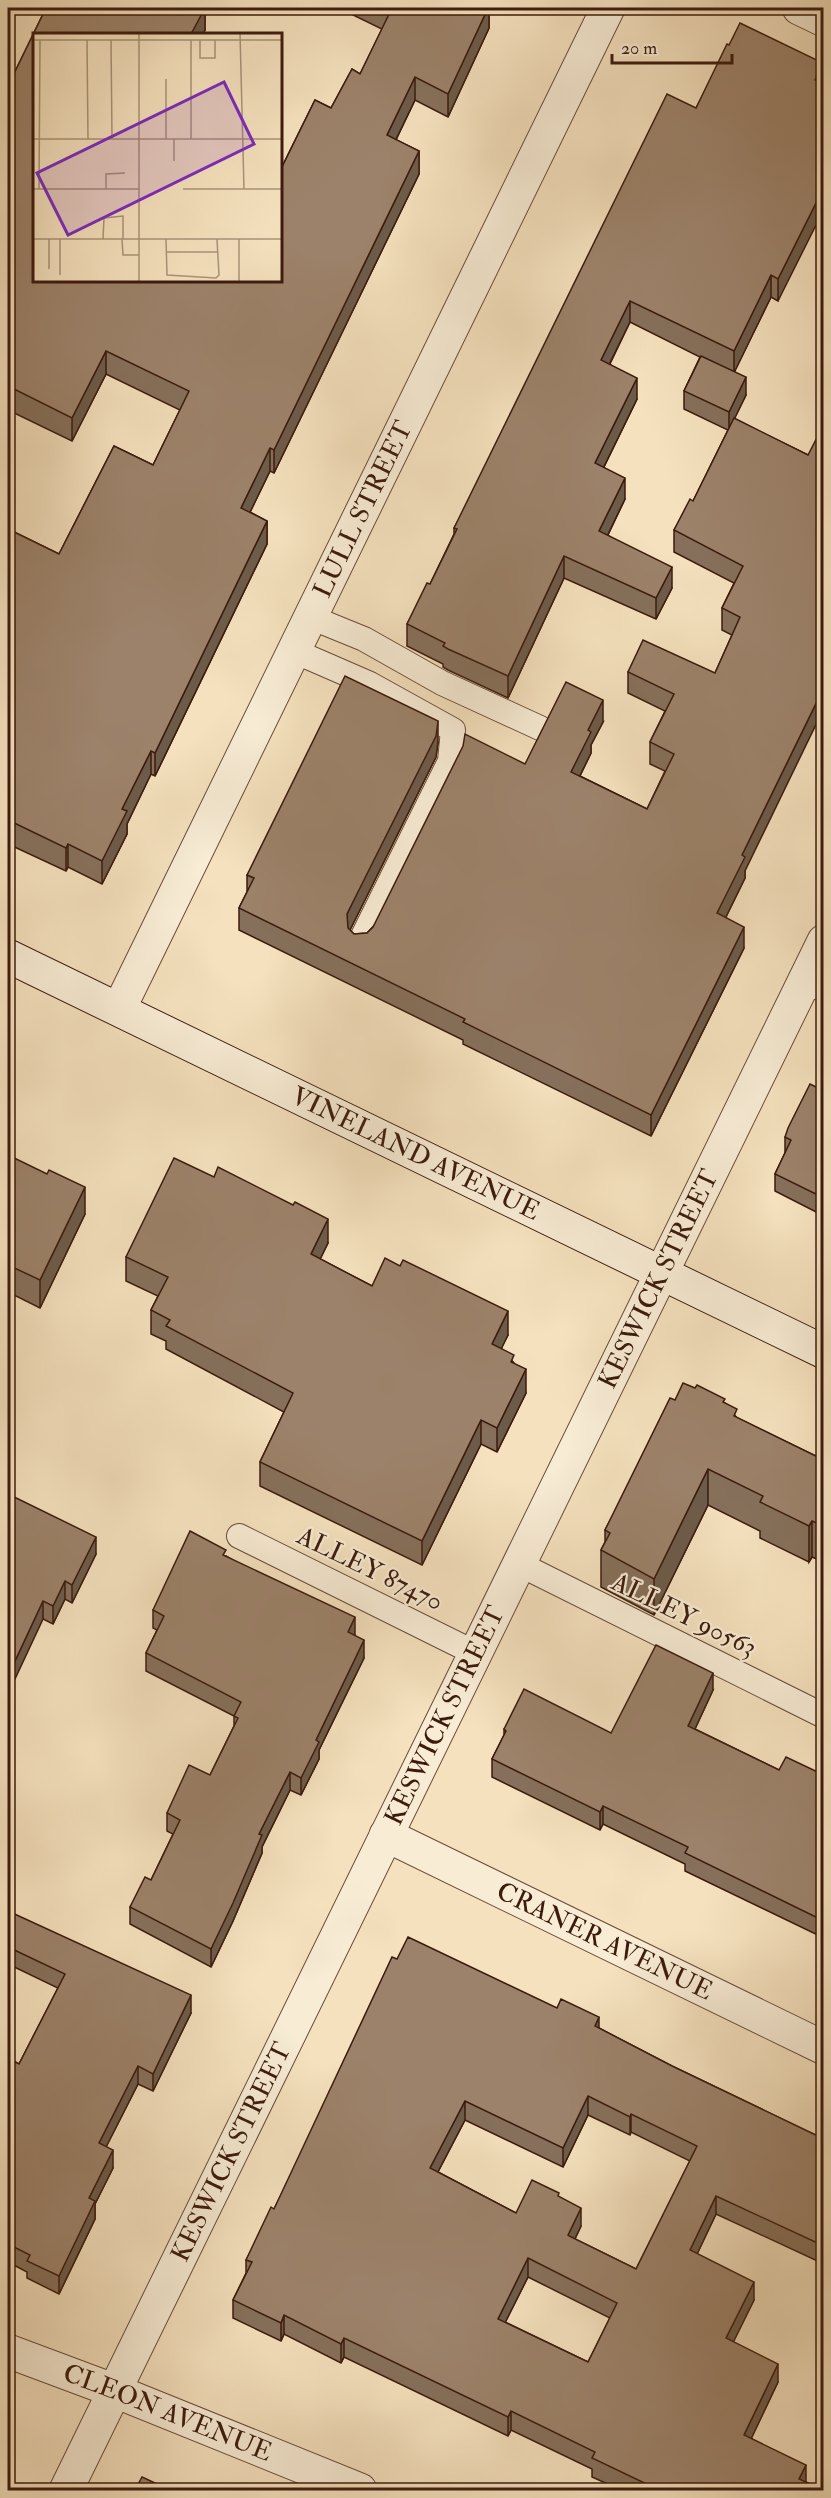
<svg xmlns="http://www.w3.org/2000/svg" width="831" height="2498" viewBox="0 0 831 2498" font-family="'IM FELL Double Pica',serif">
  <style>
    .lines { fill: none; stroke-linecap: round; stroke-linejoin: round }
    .service-casing { stroke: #6a4c3a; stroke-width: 26 }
    .minor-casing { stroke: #6a4c3a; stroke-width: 35 }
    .secondary-casing { stroke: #3c1b0e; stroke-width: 35 }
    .service { stroke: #f8ecd5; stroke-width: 24 }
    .minor { stroke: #f8ecd5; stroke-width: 33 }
    .secondary { stroke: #f8ecd5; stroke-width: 33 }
    .wall { fill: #86705b; stroke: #3c1b0e; stroke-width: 1.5; fill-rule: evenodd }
    .shaded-wall { fill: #6d5b4a; stroke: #3c1b0e; stroke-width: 1.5 }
    .building { fill: #9c826a; stroke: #3c1b0e; stroke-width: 1.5; fill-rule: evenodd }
    .labels { text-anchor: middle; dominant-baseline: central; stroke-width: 4.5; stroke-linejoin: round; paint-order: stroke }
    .street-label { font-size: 26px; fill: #3c1b0e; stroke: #f8ecd5 }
    .inset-road { fill: none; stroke: #ab9278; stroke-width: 1.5 }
    .view { fill: #7b2cbf; fill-opacity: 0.15; stroke: #7b2cbf; stroke-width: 3 }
    .inset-edge { fill: none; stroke: #3c1b0e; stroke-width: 3 }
  </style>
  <rect width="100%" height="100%" fill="#f5e1be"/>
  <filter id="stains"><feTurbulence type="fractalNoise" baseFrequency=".00333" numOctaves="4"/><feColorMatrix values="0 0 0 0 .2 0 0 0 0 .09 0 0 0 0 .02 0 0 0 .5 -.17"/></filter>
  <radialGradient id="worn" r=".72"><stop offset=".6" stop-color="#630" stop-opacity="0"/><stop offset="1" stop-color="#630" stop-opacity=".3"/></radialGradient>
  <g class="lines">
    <g class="service-casing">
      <g id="service">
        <path d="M310 617 364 639 442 683 540 728"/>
        <path d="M294 651 370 684 453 730 450 761 360 942"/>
        <path d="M804 981 824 990"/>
        <path d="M239 1536 475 1653"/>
        <path d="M519 1564 824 1716"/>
      </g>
    </g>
    <g class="minor-casing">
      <g id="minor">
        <path d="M799 8 824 20"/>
        <path id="s1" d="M119 1009 608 8"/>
        <path id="s2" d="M386 1835 824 2048"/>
        <path id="s3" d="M8 2351 115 2391 360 2490"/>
        <path id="s4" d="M66 2490 824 941"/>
      </g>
    </g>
    <g class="secondary-casing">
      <g id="secondary">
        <path id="s5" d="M8 956 824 1352"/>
      </g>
    </g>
    <use href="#service" class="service"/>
    <use href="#minor" class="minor"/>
    <use href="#secondary" class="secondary"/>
  </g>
  <g class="wall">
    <path d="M46 8H205V30L203 34H34V280H280V171L315 100 331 108 352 69 360 74 382 29 349 13V8H489V28L448 117 415 100 396 140 419 151V174L274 473 270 471 250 512 267 521V544L155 776 151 774 127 824V834L102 884 68 867 66 871 8 844V529L59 554 114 446 153 465 180 410 106 374 72 441 8 410V86Z"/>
    <path d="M729 45 823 63 778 301 771 297 734 372 746 395 734 419 808 455 745 871V878L726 917 744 948 651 1136 463 1044V1040L239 930V908L247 892V875L438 742 436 757 350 930 354 934 367 933 525 764 603 722 591 745V753L580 776 647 809 665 771 650 764V742L665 711 628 693V672L715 673 732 635 722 630V608L734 583 674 552V530L693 501 728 430 684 409V391L700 357 630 322 610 364 637 399 604 467 625 499 608 535 672 588 656 619 564 578 508 698 448 670 443 667V664L407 646V624L430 584 454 534V528L696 108Z"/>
    <path d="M824 1091V1216L775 1191V1174L785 1153V1137Z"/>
    <path d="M8 1155 85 1214 40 1308 8 1292Z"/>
    <path d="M328 1243 320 1259 372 1286 508 1335 501 1348 514 1363 526 1393 497 1452 481 1444 422 1565 260 1486V1462L284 1412 166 1349V1341L151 1334V1310L158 1296 126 1281V1257Z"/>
    <path d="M675 1400 725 1403 737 1418 824 1460V1562L812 1557 809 1562 760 1538V1531L708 1505 654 1615 601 1587V1550L605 1542V1530Z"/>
    <path d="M8 1494 96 1554 72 1603 65 1599 53 1624 43 1619Z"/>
    <path d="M226 1556 355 1635V1636L364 1658 319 1750V1759L301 1795 290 1790 262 1847V1853L233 1921 211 1967 130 1924V1907L151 1880 173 1834 167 1831V1813L210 1775 234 1726V1716L146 1671V1653L157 1630 153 1628V1610Z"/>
    <path d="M713 1690 695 1729 779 1770 824 1775V1938L685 1871V1864L603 1824 600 1830 492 1777V1759L504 1735V1729L611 1733Z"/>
    <path d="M8 1911 191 2013 153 2091 138 2084 106 2147 113 2168 95 2204V2219L59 2294 27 2278V2272L8 2262V2058L19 2064 58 1988 8 1964Z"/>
    <path d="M397 1959 599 2028 672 2066 824 2139V2264L716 2214 697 2254 754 2300 733 2342 778 2382 751 2438 806 2482 823 2490H621L592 2477V2469L511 2430 508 2436 344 2357 341 2363 284 2334 281 2341 233 2318V2300L246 2273V2260L274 2209ZM588 2115 630 2135 631 2132 690 2161 636 2269 575 2239 581 2226 559 2197 516 2213 438 2172 465 2120 563 2167ZM528 2277 610 2318 588 2362 505 2322Z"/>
  </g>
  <g class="shaded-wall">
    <path d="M196 8H205V30L203 34H191Z"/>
    <path d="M488 8H489V28L448 117V94Z"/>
    <path d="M823 63V85L815 80Z"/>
    <path d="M415 77V100L387 158V135Z"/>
    <path d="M419 151V174L274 473V450Z"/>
    <path d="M824 187V209L778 301V279Z"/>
    <path d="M771 275V297L734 373V351Z"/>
    <path d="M630 301V322L601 381V360Z"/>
    <path d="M106 351V374L72 441V418Z"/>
    <path d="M746 377V395L729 430V412Z"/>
    <path d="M637 378V399L595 485V463Z"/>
    <path d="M270 448V471L241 531V508Z"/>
    <path d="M625 478V499L599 553V531Z"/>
    <path d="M267 521V544L155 776V753Z"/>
    <path d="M564 556V578L508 698V676Z"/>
    <path d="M672 567V588L656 619V598Z"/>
    <path d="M824 687V708L745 871V878L717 935V913L742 855Z"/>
    <path d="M603 700V722L591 745V753L571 794V772L588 730Z"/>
    <path d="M438 721V742L436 757 347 936V914Z"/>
    <path d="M151 751V774L127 824V834L102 884V861L122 809Z"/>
    <path d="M68 844V867L66 871V848Z"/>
    <path d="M744 927V948L651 1136V1115Z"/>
    <path d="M85 1187V1214L40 1308V1280Z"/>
    <path d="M328 1219V1243L311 1278V1254Z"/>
    <path d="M508 1311V1335L492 1368V1344Z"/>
    <path d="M526 1369V1393L497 1452V1428Z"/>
    <path d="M481 1420V1444L422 1565V1541Z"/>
    <path d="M708 1469V1505L654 1615V1579Z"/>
    <path d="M812 1521V1557L809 1562V1526Z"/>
    <path d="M96 1537V1554L72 1603V1585Z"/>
    <path d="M65 1581V1599L53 1624V1606Z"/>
    <path d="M43 1601V1619L8 1694V1676Z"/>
    <path d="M355 1617V1635L348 1650V1632Z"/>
    <path d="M364 1640V1658L319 1750V1759L301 1795V1778L316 1740Z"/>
    <path d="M713 1673V1690L688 1744V1726Z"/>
    <path d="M290 1772V1790L262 1847V1853L233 1921 211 1967V1949L259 1834Z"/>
    <path d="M603 1806V1824L600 1830V1812Z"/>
    <path d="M191 1995V2013L153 2091V2074Z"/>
    <path d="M599 2017V2036L595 2026Z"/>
    <path d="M138 2066V2084L99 2161V2143Z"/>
    <path d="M588 2096V2115L563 2167V2148Z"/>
    <path d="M465 2101V2120L430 2187V2168Z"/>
    <path d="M631 2114V2132L630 2135V2117Z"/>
    <path d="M113 2150V2168L95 2204V2219L59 2294V2276L89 2198Z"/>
    <path d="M716 2196V2214L690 2269V2250Z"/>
    <path d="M581 2208V2226L568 2253V2235Z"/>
    <path d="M528 2258V2277L498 2337V2319Z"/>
    <path d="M754 2282V2300L726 2357V2338Z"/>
    <path d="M284 2315V2334L281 2341V2323Z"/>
    <path d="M344 2338V2357L341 2363V2344Z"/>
    <path d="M778 2364V2382L744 2454V2435Z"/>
    <path d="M511 2411V2430L508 2436V2417Z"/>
    <path d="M806 2465V2484L799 2479Z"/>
  </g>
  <g class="building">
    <path d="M46 8H205L191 34H34V280H280V171L315 100 331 108 352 69 360 74 391 10 385 8H488L448 94 415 77 387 135 419 151 274 450 270 448 241 508 267 521 155 753 151 751 122 809 127 811 102 861 68 844 66 848 8 820V529L59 554 114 446 153 465 189 391 106 351 72 418 8 386V86Z"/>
    <path d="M740 23 823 63 815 80 824 84V187L778 279 771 275 734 351 630 301 601 360 637 378 595 463 625 478 599 531 672 567 656 598 564 556 508 676 448 649 443 646 445 643 407 624 427 583 430 584 457 529 454 528 667 94 696 108 727 44 729 45Z"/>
    <path d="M701 356 746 377 729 412 684 391Z"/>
    <path d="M734 418 808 455 824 424V687L742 855 745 857 717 913 744 927 651 1115 463 1022 465 1019 239 908 254 878 247 875 345 676 438 721 436 736 347 914 348 928 354 934 367 933 373 927 463 746 465 734 525 764 566 682 603 700 588 730 591 732 571 772 647 809 674 754 650 742 674 694 628 672 643 640 715 673 740 617 722 608 743 566 674 530 690 499 693 501Z"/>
    <path d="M810 1084 824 1091V1198L775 1174 791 1140 785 1137 788 1128Z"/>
    <path d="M8 1155 47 1174 49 1170 85 1187 40 1280 8 1265Z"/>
    <path d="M174 1158 214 1177 218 1167 293 1205 295 1202 328 1219 311 1254 372 1286 385 1258 400 1266 403 1260 508 1311 492 1344 514 1355 511 1362 526 1369 497 1428 481 1420 422 1541 260 1462 293 1393 166 1326 170 1320 151 1310 168 1277 126 1257Z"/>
    <path d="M683 1383 695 1388 697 1385 725 1399 723 1402 737 1409 734 1416 824 1460V1526L812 1521 809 1526 760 1502 763 1496 708 1469 654 1579 601 1550 610 1533 605 1530 670 1398 675 1400Z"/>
    <path d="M8 1494 96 1537 72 1585 65 1581 53 1606 43 1601 8 1676Z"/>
    <path d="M190 1531 226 1550 223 1555 355 1617 348 1632 364 1640 316 1740 319 1742 301 1778 290 1772 259 1834 262 1835 233 1903 211 1949 130 1907 145 1877 151 1880 180 1820 167 1813 189 1765 210 1775 238 1718 234 1716 241 1702 146 1653 164 1616 153 1610Z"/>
    <path d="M656 1645 713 1673 688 1726 779 1770 786 1757 824 1775V1921L685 1853 688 1847 603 1806 600 1812 492 1759 506 1731 504 1729 524 1689 611 1733Z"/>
    <path d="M8 1911 191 1995 153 2074 138 2066 99 2143 113 2150 89 2198 95 2201 59 2276 27 2261 30 2255 8 2244V2117L9 2113H8V2058L19 2064 65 1974 8 1947Z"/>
    <path d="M408 1937 557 2008 561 1999 599 2017 595 2026 672 2066 824 2139V2246L716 2196 690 2250 754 2282 726 2338 778 2364 744 2435 806 2465 799 2479 823 2490H659L592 2458 595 2452 511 2411 508 2417 344 2338 341 2344 284 2315 281 2323 233 2300 252 2262 246 2260 271 2207 274 2209 392 1957 397 1959ZM588 2096 630 2117 631 2114 697 2146 636 2269 569 2236 568 2235 581 2208 558 2196 559 2193 532 2180 516 2213 430 2168 465 2101 563 2148ZM528 2258 617 2303 588 2362 498 2319Z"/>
    <path d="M142 2477 170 2490H135Z"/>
  </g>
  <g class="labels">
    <g class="street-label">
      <text stroke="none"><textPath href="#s1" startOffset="556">LULL STREET</textPath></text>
      <text stroke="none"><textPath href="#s5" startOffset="453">VINELAND AVENUE</textPath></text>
      <text stroke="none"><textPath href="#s4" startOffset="1348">KESWICK STREET</textPath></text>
      <text transform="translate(370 1569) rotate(26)">ALLEY 87470</text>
      <text transform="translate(684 1615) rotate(26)">ALLEY 90563</text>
      <text stroke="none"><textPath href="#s4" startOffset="862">KESWICK STREET</textPath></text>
      <text stroke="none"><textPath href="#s2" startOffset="243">CRANER AVENUE</textPath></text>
      <text stroke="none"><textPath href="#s4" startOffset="376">KESWICK STREET</textPath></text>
      <text stroke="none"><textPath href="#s3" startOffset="171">CLEON AVENUE</textPath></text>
    </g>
  </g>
  <g transform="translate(33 33)">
    <rect width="249" height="249" fill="#f5e1be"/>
    <path class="inset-road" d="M106 0V249M207 0 211 156M0 7H249M54 7 55 106M78 7 79 106M158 7V106M167 7V25H182V7M0 106H249M133 106V46M141 128V106M0 156H106M6 156 7 7M73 156V141L92 140M150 156H249M0 206H249M16 206V236M27 206V242M70 206 71 185 90 183V206M89 206 90 222H106M133 206 134 242 183 245 186 242 184 206M206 206V249M134 219H184"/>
    <path class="view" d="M191 49 221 111 35 202 4 140Z"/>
    <rect width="249" height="249" class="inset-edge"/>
  </g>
  <rect width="831" height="2498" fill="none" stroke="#f5e1be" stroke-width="30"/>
  <rect x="9" y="9" width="813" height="2480" fill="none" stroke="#3c1b0e" stroke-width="3"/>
  <rect x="15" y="15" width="801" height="2468" fill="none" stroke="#3c1b0e" stroke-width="1.5"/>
  <path d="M612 54v9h120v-9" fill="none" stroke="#3c1b0e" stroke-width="3"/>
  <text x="621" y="54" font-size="18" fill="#3c1b0e" stroke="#f8ecd5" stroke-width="4.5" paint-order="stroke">20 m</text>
  <rect width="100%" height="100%" filter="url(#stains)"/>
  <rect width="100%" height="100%" fill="url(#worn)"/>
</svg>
